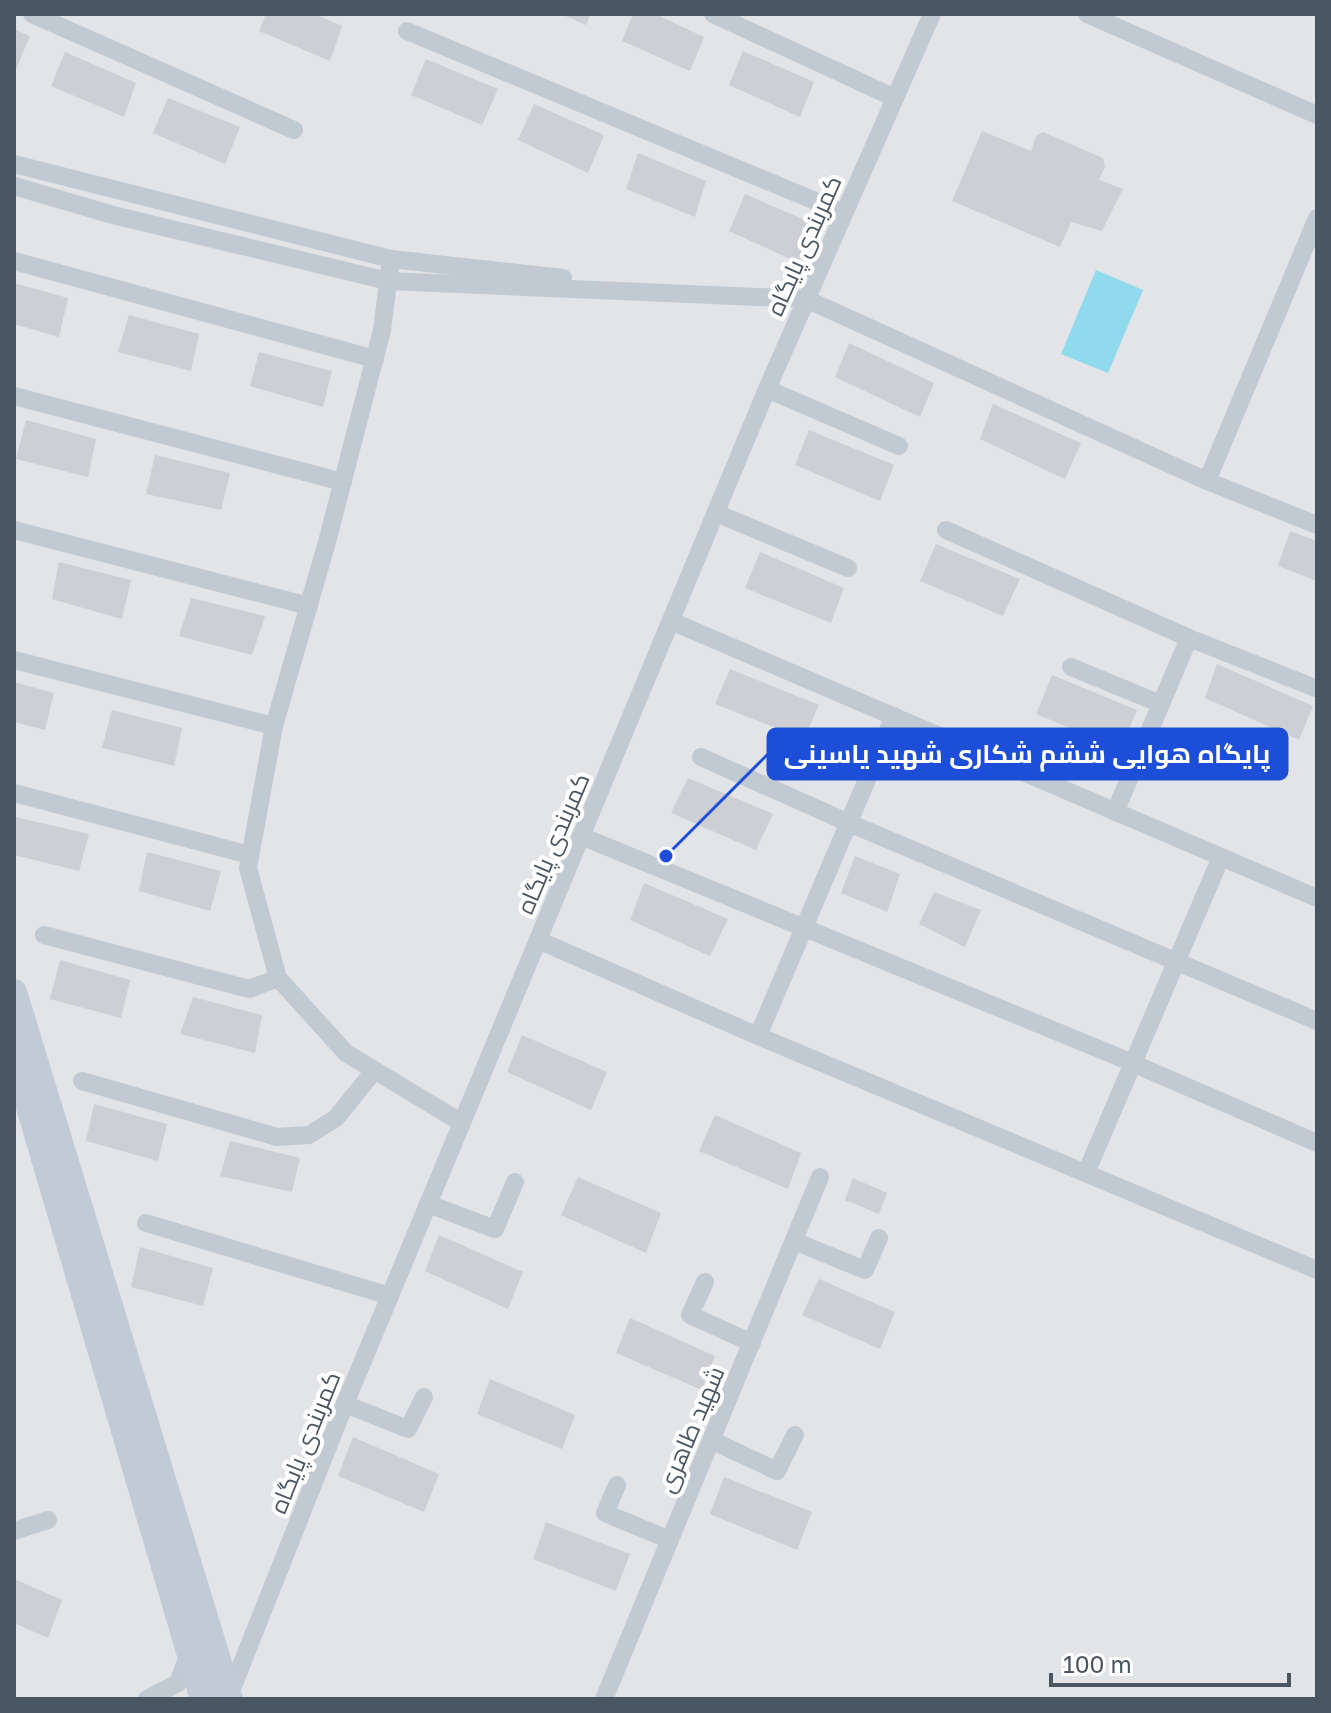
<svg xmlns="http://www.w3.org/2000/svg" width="1331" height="1713" viewBox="0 0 1331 1713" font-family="'Golos Text',Cairo,sans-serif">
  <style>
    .airport { fill: #e2e4e7 }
    .water { fill: #90daee }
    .building { fill: #cdcfd5 }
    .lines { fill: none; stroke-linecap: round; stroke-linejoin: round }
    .street { stroke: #c1cad2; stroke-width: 18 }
    .secondary { stroke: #c1cbd6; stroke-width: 26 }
    .labels { text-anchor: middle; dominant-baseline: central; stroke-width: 8; stroke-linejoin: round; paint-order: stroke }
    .street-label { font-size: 24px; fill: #4a5661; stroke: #fff }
    .leader { fill: none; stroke: #1d4ed8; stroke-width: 3 }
    .callout-dot { fill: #1d4ed8; stroke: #fff; stroke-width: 3 }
    .callout { fill: #1d4ed8; stroke: #1d4ed8; stroke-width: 3 }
    .callout-label { font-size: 26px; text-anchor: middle; font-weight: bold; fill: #fff }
  </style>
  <rect width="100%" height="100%" fill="#f5f3f3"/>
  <rect class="airport" x="14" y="14" width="1303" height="1685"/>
  <path class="water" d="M1096 270 1143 290 1108 373 1061 354Z"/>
  <g class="building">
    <path d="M266 14H314L342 26 330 61 259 31Z"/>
    <path d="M561 14H591L586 25Z"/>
    <path d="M633 14H655L704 37 690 71 622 41Z"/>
    <path d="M14 29 30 36 14 74Z"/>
    <path d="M743 51 814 82 800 117 729 85Z"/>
    <path d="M65 52 136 83 124 117 51 86Z"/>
    <path d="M426 59 498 89 482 125 411 95Z"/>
    <path d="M168 98 240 127 225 164 153 133Z"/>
    <path d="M534 104 604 135 588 173 518 140Z"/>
    <path d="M982 131 1031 151 1036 136 1043 132 1103 158 1105 166 1099 180 1123 189 1102 231 1071 222 1060 247 952 201Z"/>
    <path d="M638 153 706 181 695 217 626 189Z"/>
    <path d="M745 194 814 224 799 263 729 231Z"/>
    <path d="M14 283 68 298 59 337 14 324Z"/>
    <path d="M129 315 199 334 191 371 118 352Z"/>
    <path d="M849 343 934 383 920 417 835 377Z"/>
    <path d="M259 352 332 371 323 407 250 386Z"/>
    <path d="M993 404 1081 443 1065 479 980 439Z"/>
    <path d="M26 420 96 439 88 477 16 459Z"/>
    <path d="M809 430 894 465 880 501 795 465Z"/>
    <path d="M155 455 230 473 221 510 146 494Z"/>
    <path d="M1290 531 1317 541V581L1278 566Z"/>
    <path d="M936 544 1020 579 1003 616 920 581Z"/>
    <path d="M760 552 844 588 831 623 745 588Z"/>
    <path d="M59 562 131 580 122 619 52 599Z"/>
    <path d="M191 598 265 616 252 655 179 636Z"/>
    <path d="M1217 664 1313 706 1299 740 1205 698Z"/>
    <path d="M730 669 819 705 804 739 715 704Z"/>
    <path d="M1052 675 1137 710 1121 749 1036 714Z"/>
    <path d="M14 682 54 693 45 730 14 722Z"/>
    <path d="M112 710 182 728 174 766 102 748Z"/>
    <path d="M688 778 773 814 756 850 671 813Z"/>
    <path d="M15 817 89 834 79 871 14 855Z"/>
    <path d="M147 852 221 871 210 911 139 891Z"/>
    <path d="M855 856 900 874 887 912 841 893Z"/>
    <path d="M644 883 728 919 710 956 630 920Z"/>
    <path d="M934 892 981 910 965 947 919 924Z"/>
    <path d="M60 960 130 980 121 1018 50 999Z"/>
    <path d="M193 997 262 1015 255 1053 180 1034Z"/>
    <path d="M522 1035 607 1072 591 1110 507 1072Z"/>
    <path d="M94 1104 167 1124 158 1161 86 1141Z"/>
    <path d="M715 1115 801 1153 788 1189 699 1151Z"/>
    <path d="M230 1141 300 1158 292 1192 220 1176Z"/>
    <path d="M578 1177 661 1213 646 1253 561 1215Z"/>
    <path d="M853 1178 887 1193 879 1214 845 1200Z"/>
    <path d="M439 1235 523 1272 508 1309 425 1271Z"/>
    <path d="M140 1247 213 1268 203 1306 131 1287Z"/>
    <path d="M819 1279 895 1312 880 1349 802 1315Z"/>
    <path d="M630 1318 715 1356 702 1390 616 1353Z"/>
    <path d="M490 1379 575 1415 562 1449 477 1414Z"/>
    <path d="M353 1437 439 1474 424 1512 338 1476Z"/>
    <path d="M724 1477 812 1512 797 1550 710 1514Z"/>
    <path d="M546 1522 630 1554 616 1591 533 1559Z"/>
    <path d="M14 1579 62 1600 48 1638 14 1623Z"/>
  </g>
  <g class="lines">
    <g class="street">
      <path d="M32 14 294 130"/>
      <path d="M713 14 895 98"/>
      <path d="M1087 14 1317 115"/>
      <path d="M407 31 844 213"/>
      <path d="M14 164 391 259 563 278"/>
      <path d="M14 186 113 215 388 281 806 299 1207 481 1317 525"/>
      <path d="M391 259 382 330 327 542 274 726 248 868 278 978 346 1053 462 1123"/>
      <path d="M14 261 375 359"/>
      <path d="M767 389 899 446"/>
      <path d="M14 396 343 482"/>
      <path d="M1207 481 1317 218"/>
      <path d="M716 513 848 568"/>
      <path d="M14 530 309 606"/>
      <path d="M946 530 1189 638 1315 688"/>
      <path d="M671 621 1317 898"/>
      <path d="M14 660 274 726"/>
      <path d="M1071 667 1161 704"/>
      <path d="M701 757 849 823 1317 1021"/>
      <path d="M14 793 250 855"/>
      <path d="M1115 812 1189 638"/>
      <path d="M581 836 1116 1056 1317 1143"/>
      <path d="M44 935 249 989 278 978"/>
      <path d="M538 940 758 1036 1317 1270"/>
      <path d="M758 1036 894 716"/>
      <path d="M82 1081 277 1137 309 1135 336 1118 374 1071"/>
      <path d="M1086 1173 1221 857"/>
      <path d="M428 1204 495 1229 515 1182"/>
      <path d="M146 1223 390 1296"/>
      <path d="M794 1241 865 1270 879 1238"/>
      <path d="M705 1282 690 1315 752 1343"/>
      <path d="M345 1404 408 1429 424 1397"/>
      <path d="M711 1440 777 1471 795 1435"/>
      <path d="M617 1485 605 1513 670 1540"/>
      <path d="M14 1531 48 1520"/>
      <path d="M229 1696 345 1404 767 389 932 14"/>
      <path d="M147 1699 178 1683 189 1653"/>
      <path d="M604 1699 820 1177"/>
    </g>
    <g class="secondary">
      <path d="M14 992 230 1699"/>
      <path d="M14 1056 203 1699"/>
    </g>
  </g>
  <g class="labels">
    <g class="street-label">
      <text transform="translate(803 245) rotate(-66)">کمربندی پایگاه</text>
      <text transform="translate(552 843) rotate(-67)">کمربندی پایگاه</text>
      <text transform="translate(690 1429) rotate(-67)">شهید طاهری</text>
      <text transform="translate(304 1442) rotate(-68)">کمربندی پایگاه</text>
    </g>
  </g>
  <path class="leader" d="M666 856L768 754"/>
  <circle class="callout-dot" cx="666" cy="856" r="8"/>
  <rect class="callout" x="768" y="729" width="519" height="50" rx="8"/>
  <g class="callout-label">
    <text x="1027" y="763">پایگاه هوایی ششم شکاری شهید یاسینی</text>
  </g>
  <rect width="1331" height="1713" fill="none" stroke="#4a5661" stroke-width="32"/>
  <path d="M1051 1673v12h238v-12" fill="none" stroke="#4a5661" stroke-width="4"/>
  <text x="1063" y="1673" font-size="24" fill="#4a5661" stroke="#ffffff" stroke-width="6" paint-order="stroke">100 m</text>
</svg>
